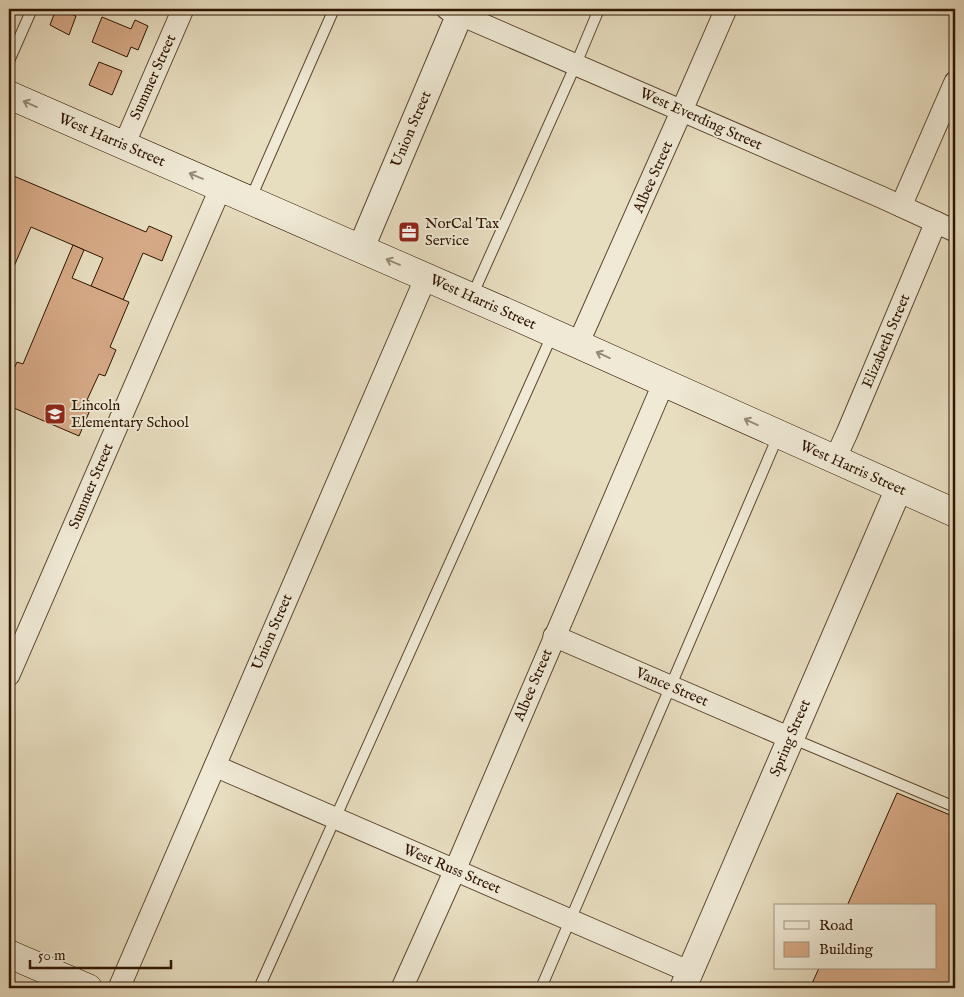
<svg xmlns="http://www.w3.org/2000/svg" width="964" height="997" viewBox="0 0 964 997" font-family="'IM FELL English',serif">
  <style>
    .building { fill: #d6a986; stroke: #2e1500 }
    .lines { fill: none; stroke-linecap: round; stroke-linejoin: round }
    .service-casing { stroke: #5c4730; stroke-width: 12 }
    .minor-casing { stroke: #5c4730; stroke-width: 23 }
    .tertiary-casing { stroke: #5c4730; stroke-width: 28 }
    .secondary-casing { stroke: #2e1500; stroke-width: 29 }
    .service { stroke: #efe9d5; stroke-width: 10 }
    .minor { stroke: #efe9d5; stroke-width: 21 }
    .tertiary { stroke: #efe9d5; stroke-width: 26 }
    .secondary { stroke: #efe9d5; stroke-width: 28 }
    .oneway { stroke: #988a75 }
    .labels { text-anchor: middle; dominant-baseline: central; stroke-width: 4; stroke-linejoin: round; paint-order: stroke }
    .street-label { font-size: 15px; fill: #2e1500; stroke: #efe9d5 }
    .poi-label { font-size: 15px; fill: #2e1500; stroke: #efe9d5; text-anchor: start }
  </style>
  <rect width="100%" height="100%" fill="#e7ddbf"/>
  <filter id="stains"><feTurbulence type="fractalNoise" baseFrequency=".004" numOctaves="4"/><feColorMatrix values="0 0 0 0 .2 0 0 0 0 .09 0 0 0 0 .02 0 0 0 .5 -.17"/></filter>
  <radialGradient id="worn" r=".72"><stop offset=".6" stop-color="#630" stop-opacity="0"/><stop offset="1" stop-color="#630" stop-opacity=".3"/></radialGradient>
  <g class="building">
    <path d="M56 9H60L76 16 69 35 50 25Z"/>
    <path d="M102 17 131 29 135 20 148 26 138 50 131 47 127 57 92 42Z"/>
    <path d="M99 62 122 71 112 95 89 85Z"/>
    <path d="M9 174 146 232 149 226 172 236 162 261 143 253 123 300 91 286 103 258 31 227 9 278Z"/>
    <path d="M73 245 84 250 72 278 129 302 110 347 116 350 105 376 99 374 87 400 93 403 79 436 9 406V380L17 362 23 364Z"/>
    <path d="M897 793 955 817V988H810L819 968H935V906H847Z"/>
  </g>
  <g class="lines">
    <g class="service-casing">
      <g id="service">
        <path d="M9 61 32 9"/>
        <path d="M250 200 334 9"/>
        <path d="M472 296 576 64 599 9"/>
        <path d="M791 738 955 807"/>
        <path d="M259 988 553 333"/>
        <path d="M541 988 778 436"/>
      </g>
    </g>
    <g class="minor-casing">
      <g id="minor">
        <path d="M447 9 881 197 955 231"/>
        <path d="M124 145 183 9"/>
        <path d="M901 206 955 82"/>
        <path d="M578 344 682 110 726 9"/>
        <path d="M835 459 847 433 936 222"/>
        <path d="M554 636 790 738"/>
        <path d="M9 675 221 187"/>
        <path d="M215 766 690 972"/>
        <path d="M119 988 426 277"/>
        <path d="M402 988 455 870 664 382"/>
      </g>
    </g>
    <g class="tertiary-casing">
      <g id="tertiary">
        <path d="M361 248 462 9"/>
        <path d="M683 988 899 488"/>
      </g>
    </g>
    <g class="secondary-casing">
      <g id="secondary">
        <path d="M9 95 517 317 955 513"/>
        <path d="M9 954 88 988"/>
      </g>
    </g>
    <use href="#service" class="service"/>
    <use href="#minor" class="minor"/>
    <use href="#tertiary" class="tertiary"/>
    <use href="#secondary" class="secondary"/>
  </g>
  <defs><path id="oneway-shaft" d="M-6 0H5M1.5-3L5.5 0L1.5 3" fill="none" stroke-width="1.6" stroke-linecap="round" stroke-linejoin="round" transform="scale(1.25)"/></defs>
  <g class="oneway">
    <use href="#oneway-shaft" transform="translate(30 104) rotate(-156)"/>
    <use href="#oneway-shaft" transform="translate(196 176) rotate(-157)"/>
    <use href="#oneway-shaft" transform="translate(393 262) rotate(-157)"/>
    <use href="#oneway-shaft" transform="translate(603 355) rotate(-156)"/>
    <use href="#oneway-shaft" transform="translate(751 422) rotate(-155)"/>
  </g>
  <defs>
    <g id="office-square" transform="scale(1.125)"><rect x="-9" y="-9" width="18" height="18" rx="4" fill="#8f2418" stroke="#efe9d5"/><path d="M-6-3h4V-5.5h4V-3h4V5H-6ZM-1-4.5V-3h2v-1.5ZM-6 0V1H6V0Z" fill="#fff"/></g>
    <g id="school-square" transform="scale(1.125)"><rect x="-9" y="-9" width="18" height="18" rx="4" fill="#8f2418" stroke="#efe9d5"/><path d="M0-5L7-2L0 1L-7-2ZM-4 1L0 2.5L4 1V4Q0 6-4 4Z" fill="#fff"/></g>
  </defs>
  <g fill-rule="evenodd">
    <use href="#office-square" x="409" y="232"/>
    <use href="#school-square" x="55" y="414"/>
  </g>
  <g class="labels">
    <g class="street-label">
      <text transform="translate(153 77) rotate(-66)">Summer Street</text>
      <text transform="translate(701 119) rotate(24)">West Everding Street</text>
      <text transform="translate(411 129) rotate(-67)">Union Street</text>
      <text transform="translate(112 140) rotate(23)">West Harris Street</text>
      <text transform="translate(653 177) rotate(-66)">Albee Street</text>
      <text transform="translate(483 302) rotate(24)">West Harris Street</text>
      <text transform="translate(886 341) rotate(-67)">Elizabeth Street</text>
      <text transform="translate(853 468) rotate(24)">West Harris Street</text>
      <text transform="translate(91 486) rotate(-67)">Summer Street</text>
      <text transform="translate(272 632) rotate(-67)">Union Street</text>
      <text transform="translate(533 685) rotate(-67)">Albee Street</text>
      <text transform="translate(672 687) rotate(23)">Vance Street</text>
      <text transform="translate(790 738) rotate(-67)">Spring Street</text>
      <text transform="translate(452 869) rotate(23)">West Russ Street</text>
    </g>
    <g class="poi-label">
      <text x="425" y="223">NorCal Tax<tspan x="425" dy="17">Service</tspan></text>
      <text x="71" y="405">Lincoln<tspan x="71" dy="17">Elementary School</tspan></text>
    </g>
  </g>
  <rect width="964" height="997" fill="none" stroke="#e7ddbf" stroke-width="30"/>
  <rect x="10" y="10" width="944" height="977" fill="none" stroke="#2e1500" stroke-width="2.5"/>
  <rect x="15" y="15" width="934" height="967" fill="none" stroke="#2e1500"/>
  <rect x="774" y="904" width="162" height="65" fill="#efe9d5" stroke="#a29480"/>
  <rect x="784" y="921" width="25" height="8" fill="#efe9d5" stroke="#a29480"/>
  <text x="819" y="930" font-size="15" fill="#2e1500">Road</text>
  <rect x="784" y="942" width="25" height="15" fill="#d6a986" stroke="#a29480"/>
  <text x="819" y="954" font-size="15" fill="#2e1500">Building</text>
  <path d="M30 960v8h141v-8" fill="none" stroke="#2e1500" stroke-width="2.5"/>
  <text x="38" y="960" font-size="15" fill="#2e1500" stroke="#efe9d5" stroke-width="4" paint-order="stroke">50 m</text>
  <rect width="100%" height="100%" filter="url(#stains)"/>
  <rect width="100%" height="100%" fill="url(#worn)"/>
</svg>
